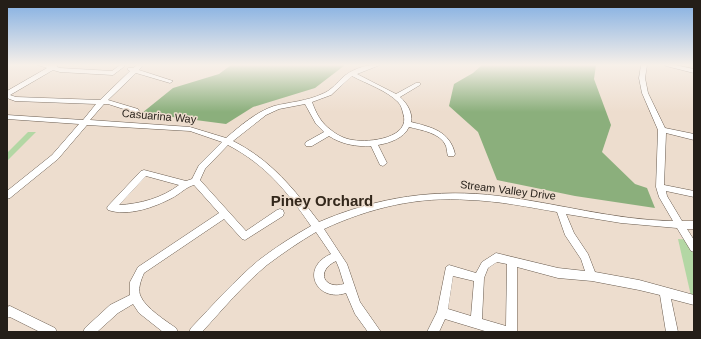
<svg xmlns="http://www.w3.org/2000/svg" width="701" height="339" viewBox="0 0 701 339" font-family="Arial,sans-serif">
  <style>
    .green { fill: #b3d7a4 }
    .forest { fill: #8baf7c }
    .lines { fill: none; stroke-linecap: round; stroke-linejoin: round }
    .street-casing { stroke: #6a5c4f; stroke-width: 1 }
    .street { fill: #fff; fill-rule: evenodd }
    .labels { text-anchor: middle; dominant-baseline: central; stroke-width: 3; stroke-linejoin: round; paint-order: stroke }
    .street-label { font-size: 11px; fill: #241e18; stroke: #edddce }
    .district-label { font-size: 15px; font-weight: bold; fill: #33271b; stroke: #edddce }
  </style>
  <rect width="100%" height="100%" fill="#edddce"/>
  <g class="green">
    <path d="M28 132H36L7 161V153Z"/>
    <path d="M678 239 694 240V309Z"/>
  </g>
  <g class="forest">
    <path d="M231 65H345L315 88 253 107 226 124 142 113 173 88 219 74Z"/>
    <path d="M482 65H596L594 79 611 125 602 152 635 184 647 188 655 208 575 196 497 180 478 132 449 106 454 84 473 73Z"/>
  </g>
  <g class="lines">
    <g class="street-casing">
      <g id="street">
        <path d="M38 65H57V67L60 68 112 71 120 65H124L125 66 113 75 60 72 53 70 10 95 16 97 100 100 130 71 128 70V68H133L137 65H143L139 70 173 81 170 83 136 73 108 100 138 109 139 111 138 113H136L108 104H104L90 120 190 127 226 138C240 126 256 112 274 106 290 102 307 101 322 94 330 91 335 85 341 79 351 69 367 64 380 65L357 74 396 94 416 83H420V85L400 97C407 103 413 113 411 122 431 127 450 131 455 154L454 156H448C447 153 447 150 446 146 441 133 421 130 409 127 404 138 390 143 378 145L387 163 383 166 380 165 371 146C356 147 341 144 329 136L312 146H306L305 144 306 142 324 132 316 124 305 104 279 109 266 115 233 141C271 160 294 189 319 222 377 197 437 188 499 196 557 203 614 220 673 221L659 197 656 187 658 130 642 93 639 78 641 65H647L645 78 648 93 665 128 694 134V140L666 133 664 185 694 191V197L666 191 667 196 682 221H694V229H687L694 240V252L691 251 677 228 621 223 566 214 574 233 588 254 595 272 639 280 694 295V305L671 299 678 332H666L660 295 639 290 592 281 558 278 517 267V332H488L445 319 439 332H427L437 312 446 267 449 265 476 273 482 262 496 253 558 268 585 271 581 259 565 235 557 212C528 207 499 201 469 200 419 196 369 208 324 229L347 264 360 302 381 332H368L355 314 346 293C317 303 299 268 331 254L316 232C299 242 283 253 267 265 243 285 223 309 202 332H189L191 328C213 305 235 280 259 260 276 247 293 236 311 226 287 191 266 165 228 145L205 169 200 180 246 231 277 210 280 209 283 210 284 213 283 216 245 240 242 239 224 219 144 273C141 280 137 290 141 297 146 308 166 321 176 328L178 332H163L139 313 133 304 118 313 97 332H83L85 328 110 305 130 295V282L138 267 219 213 194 185C186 187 180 194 172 198 155 207 128 217 108 210L107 208 108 206 141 171 144 170 186 181 192 179 199 165 222 142 190 131 87 125 58 159 10 198 7 199V191L52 155 79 124 7 119V115L83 120 96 104 15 101 7 98V91L47 68ZM352 76C367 84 386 90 398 102 401 105 402 109 403 113 412 138 369 143 353 140 345 139 337 135 331 130 321 123 316 113 312 102L331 95ZM146 176 179 185C162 198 140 204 119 205ZM336 261 339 268 344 284C324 290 315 271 336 261ZM497 262 507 264 506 326 482 319 484 278 488 268ZM453 276 474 281 471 316 448 309Z"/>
        <path d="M665 65H675L694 69V73L666 66Z"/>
        <path d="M10 306 55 328 57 332H40L10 317 7 318V307Z"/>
      </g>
    </g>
    <use href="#street" class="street"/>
  </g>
  <linearGradient id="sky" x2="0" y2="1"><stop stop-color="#81aee2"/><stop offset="0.58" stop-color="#f7f0e9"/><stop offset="1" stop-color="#f7f0e9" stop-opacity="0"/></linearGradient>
  <rect width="701" height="112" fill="url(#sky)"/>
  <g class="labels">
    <g class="street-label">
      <text transform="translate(159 116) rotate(5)">Casuarina Way</text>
      <text transform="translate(508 190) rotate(7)">Stream Valley Drive</text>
    </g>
    <g class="district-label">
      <text x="322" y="200">Piney Orchard</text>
    </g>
  </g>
  <rect width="701" height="339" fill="none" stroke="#241e18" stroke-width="16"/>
</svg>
